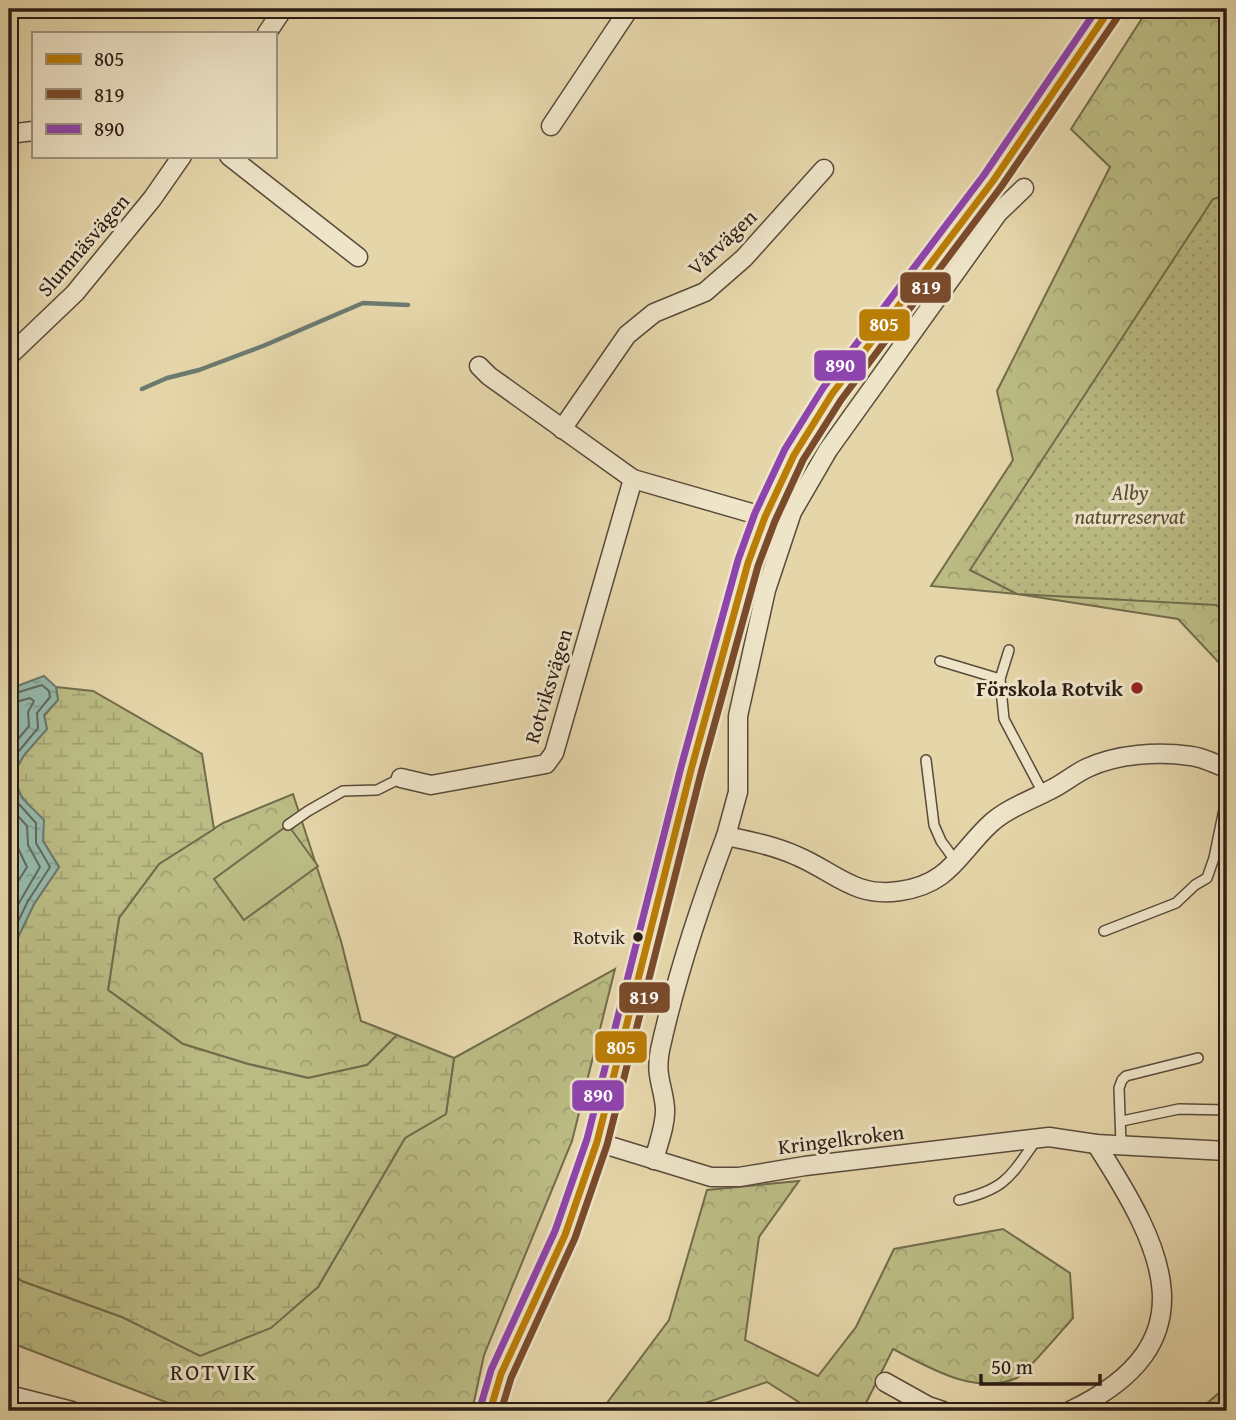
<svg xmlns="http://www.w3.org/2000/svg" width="1236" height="1420" viewBox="0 0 1236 1420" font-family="'Gentium Book Plus',serif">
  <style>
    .forest { fill: url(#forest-crowns); stroke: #726c4c; stroke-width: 2 }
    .wetland { fill: url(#wetland-marsh); stroke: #726c4c; stroke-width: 2 }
    .park { fill: url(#park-dots); stroke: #726c4c; stroke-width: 2 }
    .pitch { fill: #bbbc84; stroke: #726c4c; stroke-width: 2 }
    .water { fill: url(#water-ripples); stroke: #6b7a70; stroke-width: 2 }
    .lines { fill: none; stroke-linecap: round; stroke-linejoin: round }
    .shore { stroke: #606a60; stroke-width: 2 }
    .stream { stroke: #6b7a70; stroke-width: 4.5 }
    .service-casing { stroke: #594a3a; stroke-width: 12 }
    .minor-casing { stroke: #594a3a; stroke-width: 21 }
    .secondary-casing { stroke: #2a1c15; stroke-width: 28 }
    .service { stroke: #eee4c8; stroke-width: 9 }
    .minor { stroke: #eee4c8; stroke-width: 18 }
    .secondary { stroke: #eee4c8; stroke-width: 24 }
    .bus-1-casing { stroke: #eee4c8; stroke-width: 12 }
    .bus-2-casing { stroke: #eee4c8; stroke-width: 12 }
    .bus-3-casing { stroke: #eee4c8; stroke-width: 12 }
    .bus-1 { stroke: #ba7d06; stroke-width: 7 }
    .bus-2 { stroke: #7a4b2a; stroke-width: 7 }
    .bus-3 { stroke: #8e44ad; stroke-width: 7 }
    .poi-dot { fill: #8f2418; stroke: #eee4c8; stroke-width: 2.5 }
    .bus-dot { fill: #2a1c15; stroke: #eee4c8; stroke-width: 2.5 }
    .labels { text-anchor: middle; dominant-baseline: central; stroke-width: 6; stroke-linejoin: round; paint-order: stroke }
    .bus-label { font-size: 19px; fill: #2a1c15; stroke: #eee4c8; text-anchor: end }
    .street-label { font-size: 21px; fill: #2a1c15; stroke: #eee4c8 }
    .park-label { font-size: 21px; font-style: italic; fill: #564c36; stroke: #eee4c8 }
    .poi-label { font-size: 21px; font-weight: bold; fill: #2a1c15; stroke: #eee4c8; text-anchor: end }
    .neighbourhood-label { font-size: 23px; letter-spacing: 2px; fill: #2a1c15; stroke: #eee4c8 }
    .line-badge { stroke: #eee4c8; stroke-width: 2.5 }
    .badge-label { font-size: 19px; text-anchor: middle; font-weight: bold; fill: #fff }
  </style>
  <defs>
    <pattern id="forest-crowns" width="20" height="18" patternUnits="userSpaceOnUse" patternTransform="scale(1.75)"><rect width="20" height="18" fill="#bbbc84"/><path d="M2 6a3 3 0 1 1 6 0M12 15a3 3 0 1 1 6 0" fill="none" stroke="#a1a171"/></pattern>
    <pattern id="wetland-marsh" width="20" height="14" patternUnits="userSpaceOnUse" patternTransform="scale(1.75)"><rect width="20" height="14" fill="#bbbc84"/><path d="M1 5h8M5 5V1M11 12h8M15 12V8" fill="none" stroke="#a1a171"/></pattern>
    <pattern id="park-dots" width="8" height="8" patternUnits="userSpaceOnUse" patternTransform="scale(1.75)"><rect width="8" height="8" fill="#bbbc84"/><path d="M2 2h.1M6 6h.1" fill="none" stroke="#a1a171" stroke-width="1.8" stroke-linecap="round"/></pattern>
    <pattern id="water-ripples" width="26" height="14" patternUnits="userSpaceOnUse" patternTransform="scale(1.75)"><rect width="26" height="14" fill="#96b9ac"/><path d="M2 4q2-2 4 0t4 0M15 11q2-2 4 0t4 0" fill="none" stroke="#819e93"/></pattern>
  </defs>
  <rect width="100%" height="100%" fill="#e5d6aa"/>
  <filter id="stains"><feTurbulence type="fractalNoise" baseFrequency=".00286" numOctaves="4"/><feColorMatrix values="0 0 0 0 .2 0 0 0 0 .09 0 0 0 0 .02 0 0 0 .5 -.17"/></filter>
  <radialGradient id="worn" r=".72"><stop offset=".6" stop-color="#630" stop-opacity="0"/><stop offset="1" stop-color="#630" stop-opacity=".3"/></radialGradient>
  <g class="forest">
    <path d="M1148 9H1227V667L1221 665 1178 619 1017 594 931 586 1013 460 997 391 1110 167 1071 129Z"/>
    <path d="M293 794 341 941 361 1021 397 1035 367 1065 309 1078 248 1064 183 1044 108 990 119 918 159 864 223 823Z"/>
    <path d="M615 969 572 1141 484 1355 472 1411H189L9 1342V1271L22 1281 122 1317 318 1287 405 1138 446 1114 454 1058Z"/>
    <path d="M799 1181 759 1237 745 1340 818 1376 856 1327 894 1249 1003 1229 1070 1273 1073 1318C1063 1329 1026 1373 1017 1378 975 1396 930 1368 893 1349L862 1411H813L767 1382 682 1411H601L669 1320 707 1190Z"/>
    <path d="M1227 1309V1411H1198L1220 1392 1223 1318Z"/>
  </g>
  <path class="wetland" d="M56 687 93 691 202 754 214 829 159 864 119 918 108 990 183 1044 248 1064 308 1078 367 1065 397 1035 454 1058 446 1114 405 1138 318 1287 271 1328 200 1356 122 1317 22 1281 9 1271V947H13L34 904 59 867 43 841 31 808 22 797 12 776 24 755 47 729 44 716 58 700Z"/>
  <path class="park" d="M1227 195V613L1216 605 1017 594 970 570 1213 199Z"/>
  <path class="pitch" d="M288 825 318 866 244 920 214 879Z"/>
  <path class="water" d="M44 676 56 687 58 700 44 715 47 729 24 755 12 776 22 798 44 820 43 841 59 867 34 904 13 948 9 947V689Z"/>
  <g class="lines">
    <g class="shore">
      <path d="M9 695 42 685 49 691 50 697 37 713 38 728 19 751 9 767"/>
      <path d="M9 704 30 698 34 701 28 712 29 726 9 750"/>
      <path d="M9 786 17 802 36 823V843L50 867 28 901 9 940"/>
      <path d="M9 806 27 826 28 845 40 867 9 920"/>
      <path d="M9 822 17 831 18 848 27 867 9 896"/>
    </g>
    <path class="stream" d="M142 389 167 378 199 370 263 346 363 303 408 305"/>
    <g class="service-casing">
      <g id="service">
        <path d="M940 661 1000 679 1004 719 1043 793"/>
        <path d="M1000 679 1009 650"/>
        <path d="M926 760 934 825 941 841 957 863"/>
        <path d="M288 825 308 811 343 791 377 790 401 778"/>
        <path d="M1104 931 1176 903 1195 885 1207 878 1214 858 1227 795"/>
        <path d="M1122 1121 1179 1109 1227 1110"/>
        <path d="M1121 1144 1119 1088 1122 1080 1126 1076 1198 1058"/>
        <path d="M959 1200C1006 1189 1010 1177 1037 1139"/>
      </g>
    </g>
    <g class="minor-casing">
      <g id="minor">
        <path d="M267 33 283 9"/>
        <path d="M551 126 629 9"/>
        <path d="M9 134 33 131"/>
        <path d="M229 156 358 257"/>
        <path d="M9 356 75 293 152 199 182 156"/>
        <path d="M479 366 489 376 633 479 765 517"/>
        <path d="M562 429 627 335 654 313 705 292 744 258 824 169"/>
        <path d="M401 778 431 785 546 764 554 753 633 479"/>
        <path d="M726 836 738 792V716L766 590 792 512 828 450 998 213 1024 188"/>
        <path d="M597 1142 711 1177H739L805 1166 1049 1137 1096 1144 1227 1151"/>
        <path d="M654 1160C658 1144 666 1125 665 1108 663 1085 655 1076 660 1050 676 977 700 905 726 836 750 841 775 846 797 856 835 872 854 898 900 891 950 884 958 854 990 824 1006 809 1031 800 1050 790 1063 784 1074 774 1087 768 1117 754 1158 751 1191 756 1201 757 1211 762 1221 766"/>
        <path d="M885 1382 928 1406 943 1411"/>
        <path d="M9 1395 72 1411"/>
        <path d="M1070 1411C1213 1343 1163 1248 1096 1144"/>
      </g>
    </g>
    <g class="secondary-casing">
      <path id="secondary" d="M490 1411 501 1374 565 1235 597 1142 691 770 748 563 765 517 794 455 832 394 993 181 1110 9"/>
    </g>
    <use href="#service" class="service"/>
    <use href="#minor" class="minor"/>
    <use href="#secondary" class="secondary"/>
    <g class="bus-1-casing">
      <path id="bus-1" d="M490 1411 501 1374 565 1235 597 1142 691 770 748 563 765 517 794 455 832 394 993 181 1110 9"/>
    </g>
    <g class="bus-2-casing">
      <path id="bus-2" d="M501 1411 511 1378 575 1238 607 1145 701 773 758 566 775 521 803 460 841 400 1001 187 1119 15"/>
    </g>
    <g class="bus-3-casing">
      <path id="bus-3" d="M480 1408 491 1370 555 1231 587 1139 681 767 738 560 755 513 785 449 823 388 984 175 1097 9"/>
    </g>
    <use href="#bus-1" class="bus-1"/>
    <use href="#bus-2" class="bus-2"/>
    <use href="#bus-3" class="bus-3"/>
  </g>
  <circle class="poi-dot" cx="1137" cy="688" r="7"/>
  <circle class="bus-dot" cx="638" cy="937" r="6"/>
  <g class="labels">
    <g class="bus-label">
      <text x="625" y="937">Rotvik</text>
    </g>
    <g class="street-label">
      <text transform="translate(722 242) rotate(-43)">Vårvägen</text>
      <text transform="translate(83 245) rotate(-49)">Slumnäsvägen</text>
      <text transform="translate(548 686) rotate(-73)">Rotviksvägen</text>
      <text transform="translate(841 1139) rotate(-7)">Kringelkroken</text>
    </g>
    <g class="park-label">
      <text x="1130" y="492">Alby<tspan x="1130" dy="24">naturreservat</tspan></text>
    </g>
    <g class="poi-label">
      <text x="1123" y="688">Förskola Rotvik</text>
    </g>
    <g class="neighbourhood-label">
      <text x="214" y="1371">ROTVIK</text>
    </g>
  </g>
  <g class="line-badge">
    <rect x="899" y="271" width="53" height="33" rx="7" fill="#7a4b2a"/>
    <rect x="858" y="308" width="53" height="34" rx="7" fill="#ba7d06"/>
    <rect x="813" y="349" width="54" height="33" rx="7" fill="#8e44ad"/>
    <rect x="618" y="981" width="53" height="33" rx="7" fill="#7a4b2a"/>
    <rect x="594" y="1030" width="54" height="34" rx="7" fill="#ba7d06"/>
    <rect x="571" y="1079" width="54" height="33" rx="7" fill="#8e44ad"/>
  </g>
  <g class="badge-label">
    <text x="926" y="294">819</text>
    <text x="884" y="331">805</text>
    <text x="840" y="372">890</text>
    <text x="644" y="1004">819</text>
    <text x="621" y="1054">805</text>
    <text x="598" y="1102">890</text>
  </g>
  <rect width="1236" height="1420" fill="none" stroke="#e5d6aa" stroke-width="35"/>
  <rect x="10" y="10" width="1215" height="1399" fill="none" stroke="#2a1c15" stroke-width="3.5"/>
  <rect x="18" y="18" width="1201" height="1385" fill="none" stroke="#2a1c15" stroke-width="2"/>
  <rect x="32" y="32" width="245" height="126" fill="#eee4c8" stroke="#a09480" stroke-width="2"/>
  <rect x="46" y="54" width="35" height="10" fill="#ba7d06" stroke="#a09480" stroke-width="2"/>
  <text x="94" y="66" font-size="21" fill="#2a1c15">805</text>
  <rect x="46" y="89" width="35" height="10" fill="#7a4b2a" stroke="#a09480" stroke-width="2"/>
  <text x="94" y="102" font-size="21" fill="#2a1c15">819</text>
  <rect x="46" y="124" width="35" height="10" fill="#8e44ad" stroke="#a09480" stroke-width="2"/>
  <text x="94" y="136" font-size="21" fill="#2a1c15">890</text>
  <path d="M981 1374v10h119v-10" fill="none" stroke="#2a1c15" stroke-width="3.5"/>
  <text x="991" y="1374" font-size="21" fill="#2a1c15" stroke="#eee4c8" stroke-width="5" paint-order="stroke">50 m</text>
  <rect width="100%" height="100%" filter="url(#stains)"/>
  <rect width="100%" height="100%" fill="url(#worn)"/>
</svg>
